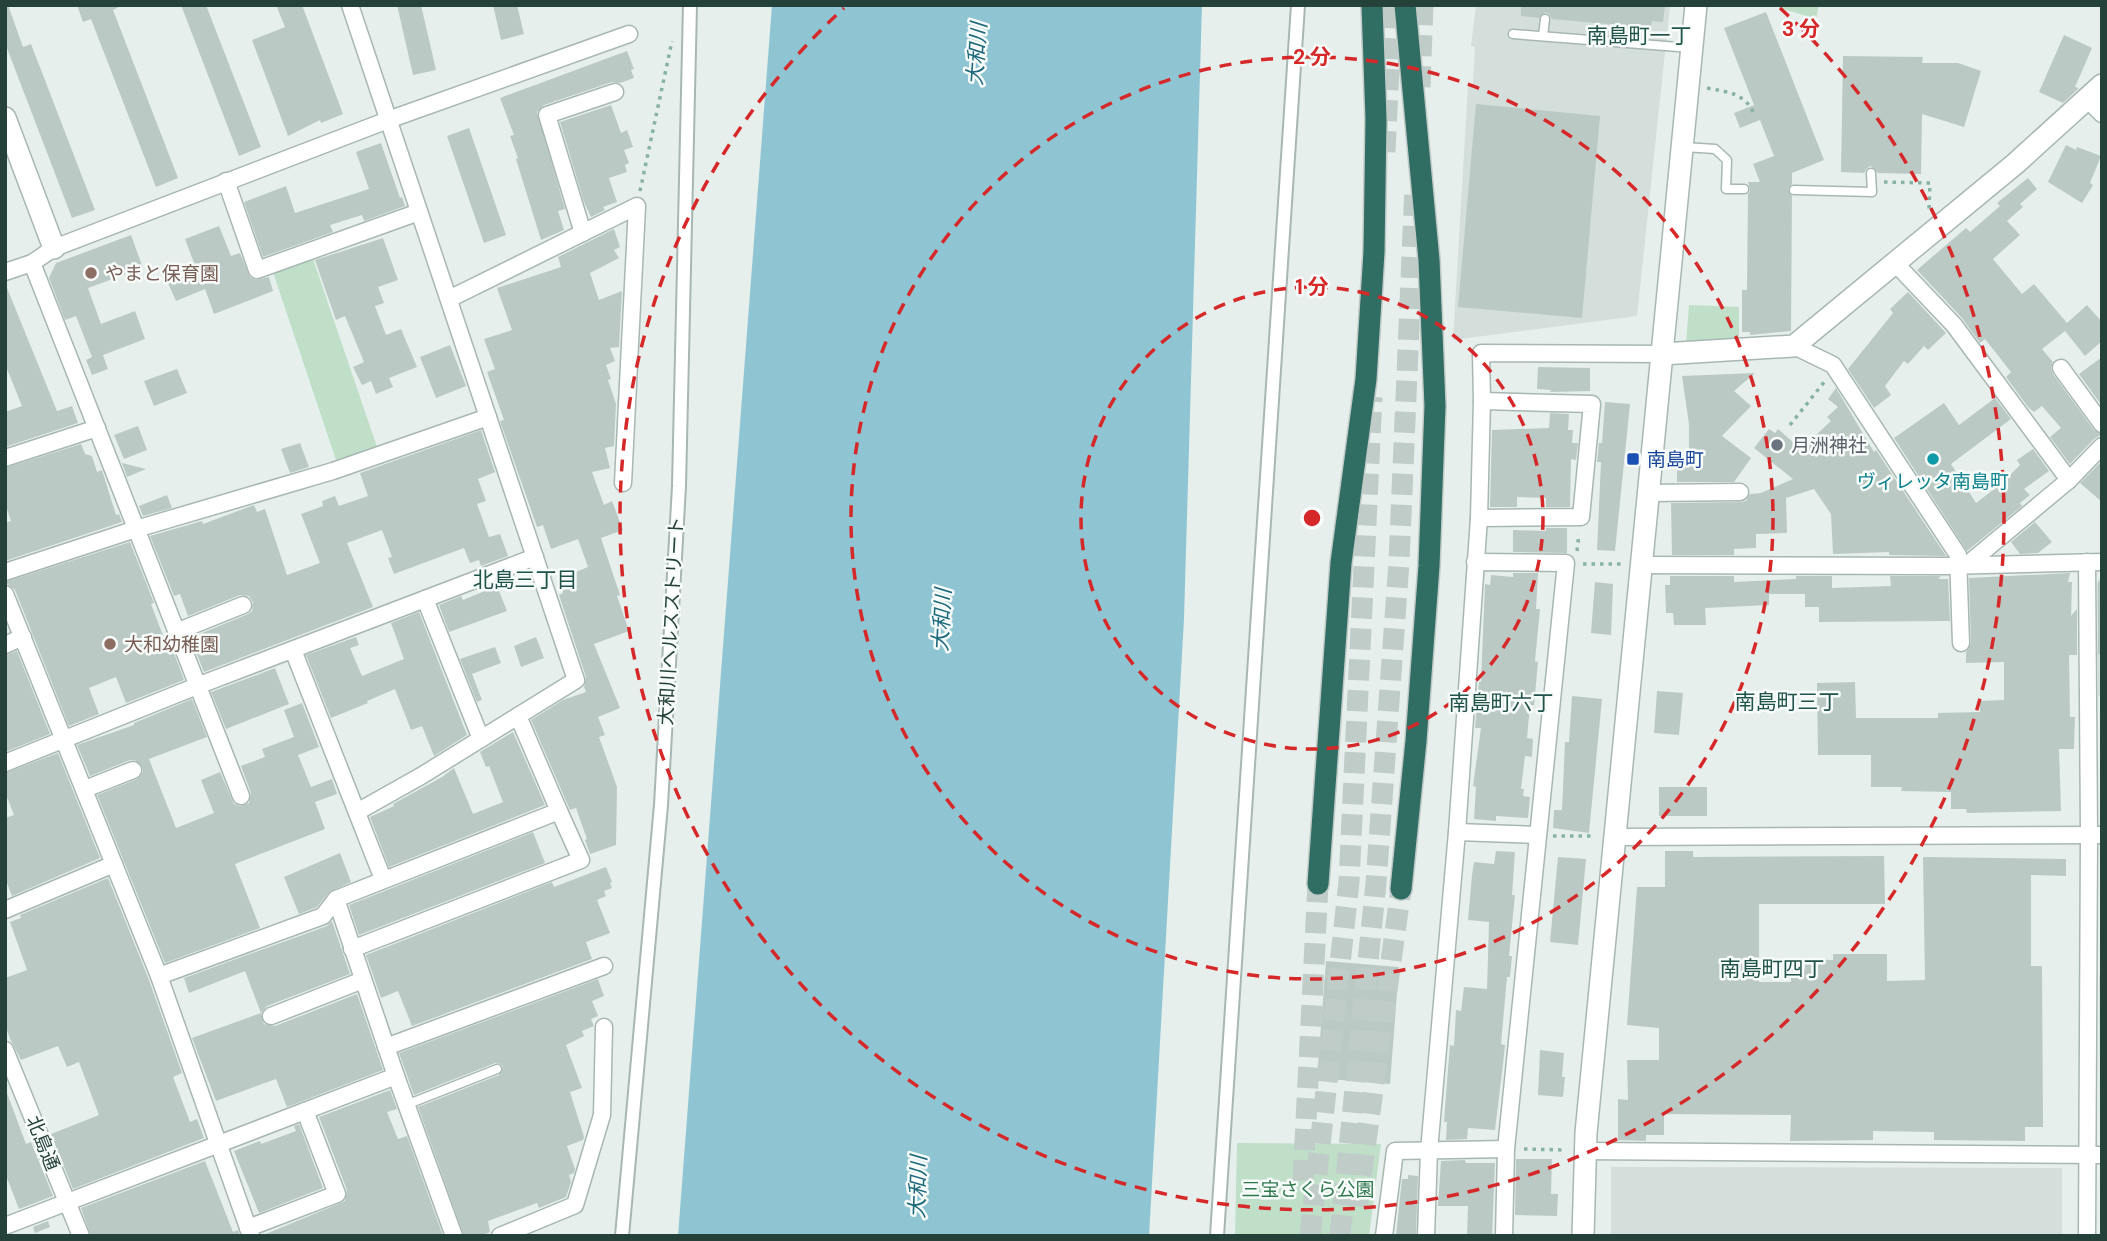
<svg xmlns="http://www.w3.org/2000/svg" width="2107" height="1241" viewBox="0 0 2107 1241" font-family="'DM Sans','Noto Sans JP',sans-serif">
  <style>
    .built { fill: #d4deda }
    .green { fill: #bfdfc9 }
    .water { fill: #8fc5d2 }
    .building { fill: #bbc9c4 }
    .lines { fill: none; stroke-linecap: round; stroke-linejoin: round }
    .motorway-tunnel { stroke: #bfccc8; stroke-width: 21; stroke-dasharray: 21 10; stroke-linecap: butt }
    .service-casing { stroke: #a8b7b2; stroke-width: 11 }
    .pedestrian-casing { stroke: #a8b7b2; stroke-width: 16 }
    .minor-casing { stroke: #a8b7b2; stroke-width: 19 }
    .tertiary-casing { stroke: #a8b7b2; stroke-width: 24 }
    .motorway-casing { stroke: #c2cac8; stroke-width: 24 }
    .path { stroke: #87b2a6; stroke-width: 3.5; stroke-dasharray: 3.5 5; stroke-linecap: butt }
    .service { stroke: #fff; stroke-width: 8 }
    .pedestrian { stroke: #fff; stroke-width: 12 }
    .minor { stroke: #fff; stroke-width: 16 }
    .tertiary { stroke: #fff; stroke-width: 21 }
    .motorway { stroke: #306d63; stroke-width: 21 }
    .ring { fill: none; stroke: #d62828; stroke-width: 3.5; stroke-dasharray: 12 9 }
    .education-dot { fill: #8d6e63; stroke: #f7fbf9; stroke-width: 2.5 }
    .worship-dot { fill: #6b7280; stroke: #f7fbf9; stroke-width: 2.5 }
    .transit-dot { fill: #1a4fb4; stroke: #f7fbf9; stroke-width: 2.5 }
    .culture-dot { fill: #0f9aa8; stroke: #f7fbf9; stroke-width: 2.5 }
    .labels { text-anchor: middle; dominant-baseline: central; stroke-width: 5; stroke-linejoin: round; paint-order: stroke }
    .education-label { font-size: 19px; fill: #785e54; stroke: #f7fbf9; text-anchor: start }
    .worship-label { font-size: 19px; fill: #5b616d; stroke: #f7fbf9; text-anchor: start }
    .transit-label { font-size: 19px; fill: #164399; stroke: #f7fbf9; text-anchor: start }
    .culture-label { font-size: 19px; fill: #0d838f; stroke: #f7fbf9 }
    .street-label { font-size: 19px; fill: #24413a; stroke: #f7fbf9 }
    .park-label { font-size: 19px; fill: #2f784e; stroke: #f7fbf9 }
    .neighbourhood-label { font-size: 21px; fill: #205349; stroke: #f7fbf9 }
    .water-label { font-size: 21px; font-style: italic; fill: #1e6a7d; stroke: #f7fbf9 }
    .centre { fill: #d62828; stroke: #f7fbf9; stroke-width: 3.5 }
    .ring-label { font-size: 21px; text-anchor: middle; font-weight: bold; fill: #d62828; stroke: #f7fbf9; stroke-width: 5; stroke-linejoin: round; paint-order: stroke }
  </style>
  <rect width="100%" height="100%" fill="#e6efeb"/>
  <g class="built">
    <path d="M1476 5H1670L1637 316 1453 340 1468 85 1473 84 1475 47 1471 46Z"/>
    <path d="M2102 576V695L2098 696 2097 582Z"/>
    <path d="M2099 975H2102V1142H2100Z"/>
    <path d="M1611 1167 2062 1168V1236H1611Z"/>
  </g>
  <g class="green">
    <path d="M1771 5H1819L1816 19Z"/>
    <path d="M312 256 377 447 336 460 272 269Z"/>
    <path d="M1689 305 1739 307V341L1686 343Z"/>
    <path d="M1237 1143 1381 1144 1369 1236H1235Z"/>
  </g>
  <path class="water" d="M772 5H1202L1184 619 1149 1236H678Z"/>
  <g class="building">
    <path d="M5 5H8L23 47 31 44 95 210 72 218 5 43Z"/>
    <path d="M77 5H123L113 10 178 178 156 187 91 19 83 22Z"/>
    <path d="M181 5H206L261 147 239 156Z"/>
    <path d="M276 5H302L343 114 321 123 320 120 288 136 252 40 285 27Z"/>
    <path d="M397 5H421L436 70 413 75Z"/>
    <path d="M493 5H517L524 34 501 40Z"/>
    <path d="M1521 5H1665L1663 22 1652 21 1651 28 1552 19 1549 14 1545 12 1539 18 1521 16Z"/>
    <path d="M1766 12 1824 160 1792 173V184L1788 189 1792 196 1791 331 1750 335V332H1742V290H1747L1748 194 1750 190 1748 182H1760L1753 164 1774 156 1760 120 1740 128 1734 113 1754 105 1724 28Z"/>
    <path d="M2064 35 2092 48 2075 87 2079 88 2063 103 2039 92Z"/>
    <path d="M627 51 634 69 631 70 634 78 620 83 612 82 544 105 537 112 565 209 558 211 564 230 541 240 516 159 518 158 510 136 514 135 500 98Z"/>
    <path d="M1843 56 1923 57 1922 63H1958L1981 71 1964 127 1922 114 1921 174 1878 173 1871 166 1867 168 1864 173 1841 172Z"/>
    <path d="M1476 104 1600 116 1582 318 1458 307Z"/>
    <path d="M611 105 621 133 627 130 633 147 624 150 629 163 625 165 627 172 609 178 617 202 603 207 605 210 591 217 584 202 560 122Z"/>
    <path d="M469 128 506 235 484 243 447 136Z"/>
    <path d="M381 143 400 198 402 197 405 206 364 221 362 215 330 225 333 232 263 257 244 202 286 186 295 213 369 189 356 152Z"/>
    <path d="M2066 145 2076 150 2077 147 2101 156 2090 183 2093 185 2082 203 2048 182Z"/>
    <path d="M2028 178 2037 189 2020 204 2023 207 2007 221 2020 235 1993 259 2022 294 2034 284 2067 323 2087 305 2102 322V341L2085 356 2065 331 2042 349 2053 362 2051 368 2053 374 2094 430 2102 434 2094 439 2070 464 2050 437 2061 428 2042 406 2034 412 2028 407 2006 377 2011 372 1985 339 1980 343 1962 318 1917 270 1966 228 1970 232 2000 206 1997 203Z"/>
    <path d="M219 226 231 256 240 253 250 277 256 280 269 277 273 291 214 314 205 289 176 301 168 283 197 271 185 239Z"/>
    <path d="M614 229 620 247 614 250 619 258 590 273 599 300 622 291 619 347 610 348 615 361 606 365 611 379 608 380 616 404 614 446 605 448 610 468 592 472 604 505 612 501 623 530 601 538 620 595 617 596 629 631 594 644 620 708 598 717 605 735 599 737 617 787 616 845 590 854 585 840 587 839 576 808 570 810 531 720 563 700 586 692 584 687 586 677 559 595 563 593 558 579 588 567 578 539 551 549 543 525 537 527 500 421 504 420 487 372 495 369 484 339 512 330 497 288 561 267 558 257Z"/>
    <path d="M131 235 143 268 88 288 101 324 135 311 145 339 103 355 108 369 92 375 86 360 92 357 76 316 65 320 49 278 56 263Z"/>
    <path d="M383 238 398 280 378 287 384 303 375 306 386 335 401 329 417 367 389 378 393 387 376 394 371 381 362 385 353 367 364 362 345 316 336 320 315 260Z"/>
    <path d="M5 283 57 411 72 406 78 423 5 447V412L22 406 5 364Z"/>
    <path d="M1908 292 1946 333 1928 350 1924 346 1908 364 1904 361 1885 386 1891 395 1874 408 1848 369 1893 313 1890 309Z"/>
    <path d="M450 345 466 386 436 398 420 357Z"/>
    <path d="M2102 357V406L2079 374Z"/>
    <path d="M1538 367 1590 368V391L1550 392 1551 390 1537 389Z"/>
    <path d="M177 369 187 393 154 406 144 381Z"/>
    <path d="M1755 373 1734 391 1751 406 1722 436 1751 458 1734 482H1677V455H1689V424L1682 376Z"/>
    <path d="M1836 388 1874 452 1876 450 1946 556 1889 555V552L1833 554 1831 514 1814 489 1786 498 1787 533 1756 534V548L1734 549V555H1672L1671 503 1741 502 1746 501 1750 494 1761 493 1793 479 1754 448 1769 429 1775 433 1778 429 1801 449 1831 421 1827 417 1838 407 1828 399Z"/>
    <path d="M1995 398 2011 419 1951 464 1976 503 2002 483 2020 465 2017 460 2033 449 2049 471 2024 489 2030 495 2020 503 2022 506 1967 551 1894 438 1944 403 1959 425Z"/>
    <path d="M1605 402 1630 404 1615 551 1597 550 1601 462H1597L1599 443H1602Z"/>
    <path d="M1550 413 1569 414 1568 430H1573L1572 443H1578L1576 460 1571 459 1570 507H1546V498L1517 497V507H1490L1492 430 1549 428Z"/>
    <path d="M138 426 147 450 124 459 114 435Z"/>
    <path d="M481 430 495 472 478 479 486 501 477 504 489 537 500 534 508 556 481 566 479 560 470 563 464 548 394 574 388 558 392 557 382 530 347 543 373 607 204 672 193 645 198 643 195 636 248 614 252 611 253 602 249 596 240 595 188 616 180 594 174 596 150 536 202 521 203 524 254 505 257 512 265 509 287 575 320 563 301 514 323 506 322 501 335 496 339 506 368 496 360 473Z"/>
    <path d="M300 443 309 467 290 473 281 449Z"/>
    <path d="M81 444 85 454 92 456 97 472 102 470 116 515 119 514 122 522 5 561V523L11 521 5 503V468Z"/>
    <path d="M2102 461V502L2080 483Z"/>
    <path d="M122 463 146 469 127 477Z"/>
    <path d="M167 495 172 508 143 516 139 506Z"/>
    <path d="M2035 522 2052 542 2038 553 2020 554 2011 542Z"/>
    <path d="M1546 528H1567V553L1513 552V530L1546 531Z"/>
    <path d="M130 542 154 603 151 604 162 633 171 654 174 653 184 680 126 703 116 677 89 688 99 714 69 726 15 590 5 582Z"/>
    <path d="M1513 573H1538L1536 609H1540L1535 661 1538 662 1534 705H1530L1527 738 1533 739 1532 757 1525 756 1521 789H1524L1523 796 1530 797 1528 818 1496 816V821L1474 819 1476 787 1473 786 1481 728H1475L1476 717 1479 682H1481L1485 584 1490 585 1491 575 1513 577Z"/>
    <path d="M2070 573 2068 582H2072L2071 616 2077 609V655H2069L2070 717H2075L2074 749H2059L2061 811 1967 813 1966 809H1951V792L1901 791 1902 787H1871V755H1818L1817 683 1855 682 1856 718H1938V713L1980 712V701L2004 700V662L1966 663V652L1971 643 1969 578Z"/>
    <path d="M1670 576H1734V582L1796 579V576H1832V588L1891 586 1890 576H1941L1938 579H1948L1950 621 1819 622V607H1805V594H1769V605L1705 608 1706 625H1674L1673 613H1666L1665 585H1670Z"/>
    <path d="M2102 577V654H2098V583Z"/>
    <path d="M1595 582 1613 584 1611 635 1591 633Z"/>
    <path d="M497 586 507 611 449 632 439 605 461 596 463 600Z"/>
    <path d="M419 612 467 735 434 756 422 726 411 730 395 689 367 701 368 703 331 718 306 655 356 637 359 645 350 648 362 676 404 659 391 623Z"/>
    <path d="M536 637 544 658 521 667 514 646Z"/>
    <path d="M495 647 501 663 472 674 482 700 477 702 460 659Z"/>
    <path d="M17 651 50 734 5 752V655Z"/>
    <path d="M275 668 289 704 226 729 211 692Z"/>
    <path d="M1657 691 1683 693 1679 735 1654 733Z"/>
    <path d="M1572 696 1602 699 1589 833 1553 828 1554 810H1562L1565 742H1569Z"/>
    <path d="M192 699 207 737 149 759 176 828 214 813 201 780 220 772 234 804 240 806 249 803 251 793 241 766 265 757 262 749 294 737 284 710 302 703 319 747 298 755 311 787 332 779 337 794 315 802 325 829 235 864 260 928 165 963 97 795 137 779 143 772 142 766 135 760H130L90 776 77 745 134 725V723Z"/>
    <path d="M513 732 545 805 389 867 370 817 394 806 393 804 442 777 454 768 473 814 503 802 489 766 486 767 480 752Z"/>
    <path d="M58 753 100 858 12 896 5 878V818L14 815 5 792V773Z"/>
    <rect x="1659" y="787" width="48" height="29"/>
    <path d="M533 832 545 863 359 935 349 905Z"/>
    <path d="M1496 851 1515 852 1512 895H1515L1509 956H1512L1510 977H1507L1501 1044 1505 1045 1503 1064 1495 1130 1468 1128 1467 1139 1446 1140 1447 1122H1444L1448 1069 1450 1045 1454 1046 1456 1010 1461 1011 1464 987 1487 989 1489 922 1468 920 1472 875 1474 862 1494 864Z"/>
    <path d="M1665 851H1693V857L1884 856 1885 904H1759V982H1791V969H1805V959L1833 960V954H1887V981L1925 980 1923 857 2066 859V876L2031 875V966H2042L2043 1127H2025V1141L1934 1140V1132L1873 1131V1140L1790 1141 1791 1115 1664 1114V1135H1646V1141L1618 1140V1099L1628 1100 1627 1060H1659V1028L1627 1025 1637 887H1665Z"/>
    <path d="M340 853 351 882 329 892 317 907 299 914 284 877Z"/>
    <path d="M1558 857 1586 859 1578 945 1550 942Z"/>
    <path d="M606 867 612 882 610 883 612 888 604 891 606 896 597 900 610 933 586 942 592 959 412 1026 398 991 381 998 366 955 552 882 554 887Z"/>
    <path d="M108 878 149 980 182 1073 173 1077 190 1122 197 1119 204 1138 73 1189 51 1134 99 1115 79 1062 67 1067 58 1046 21 1060 11 1041 5 1025V978L27 970 10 922 21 918 20 915Z"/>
    <path d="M332 921 350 974 267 1006 261 1013 245 971 189 993 184 978 308 933 327 926Z"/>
    <path d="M1326 961 1399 967 1390 1084 1317 1078Z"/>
    <path d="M598 979 604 996 592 1001 598 1016 591 1019 594 1026 582 1031 584 1036 566 1045 582 1088 570 1092 584 1137 583 1140 567 1146 575 1169 574 1173 569 1175 571 1182 566 1197 539 1208 537 1203 488 1221 490 1232 481 1236H464L418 1107 499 1075 503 1067 500 1064 495 1063 414 1095 399 1053Z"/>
    <path d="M357 994 383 1070 287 1107 276 1079 216 1101 192 1038 261 1013 264 1024 275 1026Z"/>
    <path d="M1540 1050 1564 1053 1562 1077H1565L1563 1097 1538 1095Z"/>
    <path d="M390 1090 397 1109 387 1112 398 1139 407 1136 443 1236H261L345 1201 347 1190 319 1117Z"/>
    <path d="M7 1093 26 1144 31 1142 53 1196 19 1209 5 1173Z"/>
    <path d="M299 1124 323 1188 259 1213 234 1151 260 1141 261 1144 296 1131 294 1126Z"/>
    <path d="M1516 1159H1552L1551 1194H1558L1557 1216 1515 1215Z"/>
    <path d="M1465 1160 1466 1163H1495L1492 1236H1467L1468 1206H1438L1441 1161Z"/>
    <path d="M205 1161 233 1232 238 1230 240 1236H91L81 1208Z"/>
    <path d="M1408 1175 1418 1176 1416 1236H1396L1402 1179H1408Z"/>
    <path d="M48 1221 50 1227 35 1233 33 1227Z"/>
  </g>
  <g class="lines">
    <g class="motorway-tunnel">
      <path d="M1420 87 1423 5"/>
      <path d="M1385 152 1392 5"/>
      <path d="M1303 1181 1318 884"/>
      <path d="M1357 1206 1401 889"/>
      <path d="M1310 1236 1349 882 1372 397"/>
      <path d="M1340 1236 1376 883 1399 562 1415 186"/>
    </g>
    <g class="service-casing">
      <g id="service">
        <path d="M1513 34 1691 48"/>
        <path d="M1543 36 1545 19"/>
        <path d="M1684 147 1715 149 1727 160 1726 189H1744"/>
        <path d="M1794 190 1872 192 1871 173"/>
        <path d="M406 1105 497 1069"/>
      </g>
    </g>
    <g class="pedestrian-casing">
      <g id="pedestrian">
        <path d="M622 1236 661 805 679 486 690 5"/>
        <path d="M1217 1236 1298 5"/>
      </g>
    </g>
    <g class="minor-casing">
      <g id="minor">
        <path d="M350 5 576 680 421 776 357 812"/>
        <path d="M2087 99 2102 114"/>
        <path d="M226 181 257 270 419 212"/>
        <path d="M583 233 547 115 615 92"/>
        <path d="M32 263 241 796"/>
        <path d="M1895 263 1954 325 2069 480"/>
        <path d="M5 272 32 263 54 248 388 120 629 34"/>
        <path d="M449 299 637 206 623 483"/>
        <path d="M1794 346 1833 365 1958 555 1961 643"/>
        <path d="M2061 368 2102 424"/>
        <path d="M5 458 97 428"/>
        <path d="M1648 493 1740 492"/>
        <path d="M1479 518 1581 517 1592 404 1482 401"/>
        <path d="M1475 562 1566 563 1506 1149 1504 1236"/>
        <path d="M1968 564 2069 480 2102 446"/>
        <path d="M1640 565 1946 566 2102 562"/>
        <path d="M5 572 136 529 333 471 488 417"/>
        <path d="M5 594 159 976 251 1236"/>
        <path d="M425 599 481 739"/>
        <path d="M176 632 243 605"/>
        <path d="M5 645 23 637"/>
        <path d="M293 650 383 879"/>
        <path d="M5 763 197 686 535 557"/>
        <path d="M85 789 133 770"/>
        <path d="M1457 832 1538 835"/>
        <path d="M1614 837 2102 835"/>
        <path d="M336 899 396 1076 454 1236"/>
        <path d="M5 910 114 864"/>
        <path d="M352 949 581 860 559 811"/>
        <path d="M159 976 323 916 336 899 559 811 518 716"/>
        <path d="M271 1016 363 980"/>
        <path d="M386 1047 604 966"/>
        <path d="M5 1050 81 1236"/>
        <path d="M1585 1151 2102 1155"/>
        <path d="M5 1226 396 1076"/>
        <path d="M248 1228 337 1194 305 1111"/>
        <path d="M500 1236 575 1205 602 1115 604 1027"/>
        <path d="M1384 1236 1395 1151 1506 1149"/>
        <path d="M1426 1236 1429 1151 1457 832 1479 518 1482 401 1481 353 1662 354"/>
        <path d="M2087 1236 2089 835 2087 562"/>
      </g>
    </g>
    <g class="tertiary-casing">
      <g id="tertiary">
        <path d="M5 118 54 248"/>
        <path d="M1662 354 1794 346 2015 164 2102 85"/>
        <path d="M1583 1236 1586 1133 1696 5"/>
      </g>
    </g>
    <g class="motorway-casing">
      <g id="motorway">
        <path d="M1318 884 1341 563 1366 379 1374 252 1376 119 1372 5"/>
        <path d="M1401 889 1416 741 1429 566 1435 406 1429 260 1405 5"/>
      </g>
    </g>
    <g class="path">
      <path d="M1707 88C1728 92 1745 93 1754 114L1756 113"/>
      <path d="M1884 182 1930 183 1929 210"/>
      <path d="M640 191 672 41"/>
      <path d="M1790 425 1825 381"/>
      <path d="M1577 551 1579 534"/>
      <path d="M1583 564H1624"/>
      <path d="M1553 836H1595"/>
      <path d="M1524 1149 1565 1150"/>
    </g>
    <use href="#service" class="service"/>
    <use href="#pedestrian" class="pedestrian"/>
    <use href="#minor" class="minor"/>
    <use href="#tertiary" class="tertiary"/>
    <use href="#motorway" class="motorway"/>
  </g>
  <g class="ring">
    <circle cx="1312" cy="518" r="231"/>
    <circle cx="1312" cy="518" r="461"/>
    <path d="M1780 8A692 692 0 1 1 844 8"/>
  </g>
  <g class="education-dot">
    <circle cx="91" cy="273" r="7"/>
    <circle cx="110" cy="644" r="7"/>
  </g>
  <circle class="worship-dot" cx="1777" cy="445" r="7"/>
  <rect class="transit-dot" x="1626" y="452" width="14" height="14" rx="3.5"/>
  <circle class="culture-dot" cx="1933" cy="459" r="7"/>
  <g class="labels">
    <g class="education-label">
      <text x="105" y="273">やまと保育園</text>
      <text x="124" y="644">大和幼稚園</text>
    </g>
    <g class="worship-label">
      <text x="1791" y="445">月洲神社</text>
    </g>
    <g class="transit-label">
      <text x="1647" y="459">南島町</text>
    </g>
    <g class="culture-label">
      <text x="1933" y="481">ヴィレッタ南島町</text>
    </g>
    <g class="street-label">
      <text transform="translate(671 621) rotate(-87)">大和川ヘルスストリート</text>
      <text transform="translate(43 1143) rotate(68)">北島通</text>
    </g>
    <g class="park-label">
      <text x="1308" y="1189">三宝さくら公園</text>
    </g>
    <g class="neighbourhood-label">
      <text x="1639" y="36">南島町一丁</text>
      <text x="525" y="580">北島三丁目</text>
      <text x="1787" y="702">南島町三丁</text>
      <text x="1501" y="703">南島町六丁</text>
      <text x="1772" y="969">南島町四丁</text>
    </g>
    <g class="water-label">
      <text transform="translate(977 54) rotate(-86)">大和川</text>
      <text transform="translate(942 620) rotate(-87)">大和川</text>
      <text transform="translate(918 1187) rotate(-88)">大和川</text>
    </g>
  </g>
  <circle cx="1312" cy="518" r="10" class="centre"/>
  <g class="ring-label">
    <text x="1801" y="36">3 分</text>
    <text x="1312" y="64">2 分</text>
    <text x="1312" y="294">1 分</text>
  </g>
  <rect width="2107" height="1241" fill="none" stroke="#24413a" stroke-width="14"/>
</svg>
